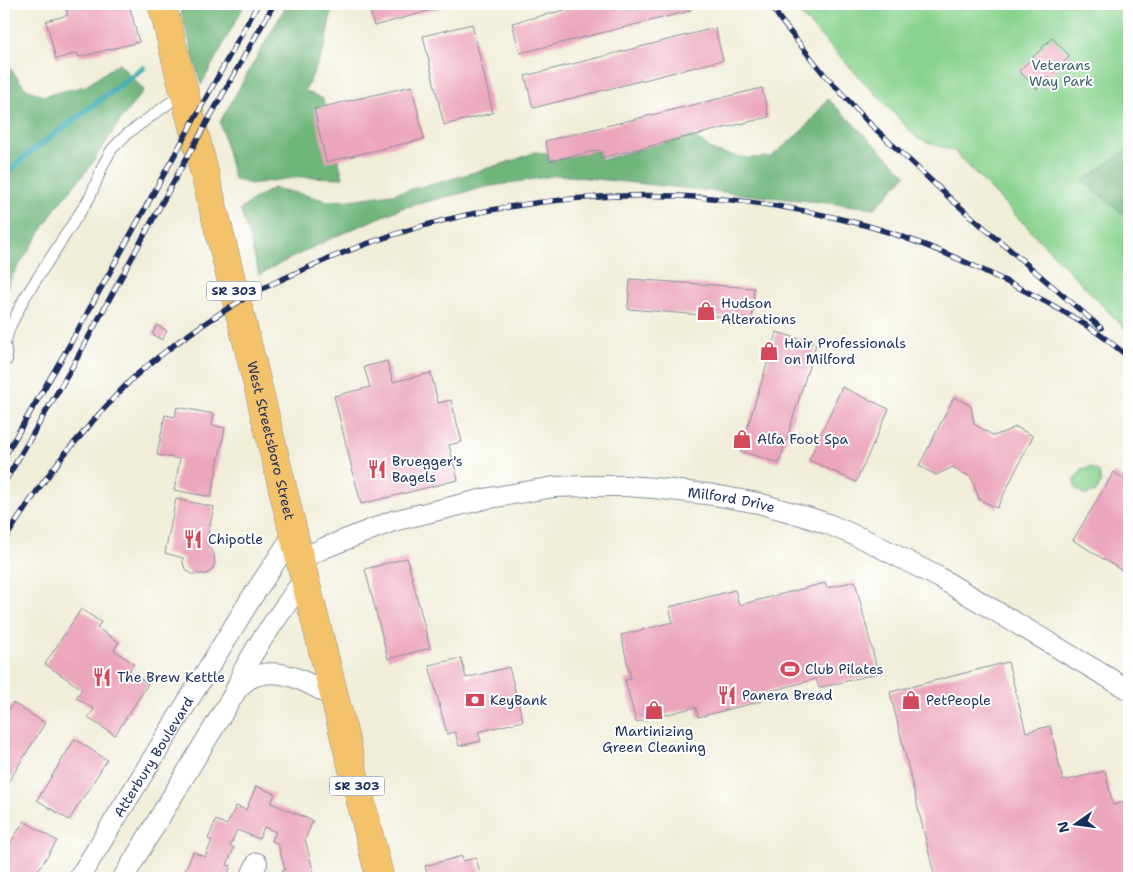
<svg xmlns="http://www.w3.org/2000/svg" width="1133" height="882" viewBox="0 0 1133 882" font-family="'Shantell Sans',sans-serif">
  <style>
    .green { fill: #8ad38f; stroke: #528176 }
    .forest { fill: #6fb57a; stroke: #45726c }
    .lines { fill: none; stroke-linecap: round; stroke-linejoin: round }
    .stream { stroke: #39abb5; stroke-width: 6 }
    .building { fill: #eca6bc }
    .service-casing { stroke: #868e9b; stroke-width: 12 }
    .minor-casing { stroke: #868e9b; stroke-width: 22 }
    .primary-casing { stroke: #868e9b; stroke-width: 29 }
    .service { stroke: #fff; stroke-width: 10 }
    .minor { stroke: #fff; stroke-width: 20 }
    .primary { stroke: #f4c26a; stroke-width: 28 }
    .rail-casing { stroke: #1b2f5e; stroke-width: 5.5 }
    .rail { stroke: #fff; stroke-width: 4; stroke-dasharray: 11; stroke-linecap: butt }
    .labels { text-anchor: middle; dominant-baseline: central; stroke-width: 4; stroke-linejoin: round; paint-order: stroke }
    .shield { fill: #fff; stroke: #5f6d8e; stroke-width: 1 }
    .shield-label { font-size: 12px; font-weight: bold; fill: #1b2f5e }
    .park-label { font-size: 14px; fill: #3c606d; stroke: #fff }
    .poi-label { font-size: 14px; fill: #1b2f5e; stroke: #fff; text-anchor: start }
    .street-label { font-size: 14px; fill: #1b2f5e; stroke: #fff }
  </style>
  <rect width="100%" height="100%" fill="#fff"/>
  <filter id="ink" filterUnits="userSpaceOnUse"><feTurbulence type="fractalNoise" baseFrequency=".02" numOctaves="2"/><feDisplacementMap in="SourceGraphic" scale="10" xChannelSelector="R" yChannelSelector="G"/><feConvolveMatrix kernelMatrix="1 2 1 2 8 2 1 2 1" color-interpolation-filters="sRGB"/></filter>
  <filter id="wash" filterUnits="userSpaceOnUse"><feTurbulence type="fractalNoise" baseFrequency=".0096" numOctaves="4" result="noise"/><feDisplacementMap in="SourceGraphic" scale="20" xChannelSelector="R" yChannelSelector="G"/><feGaussianBlur stdDeviation="1.12" result="paint"/><feColorMatrix in="noise" values="0 0 0 0 0 0 0 0 0 0 0 0 0 0 0 0 0 1.4 0 .05"/><feComposite in="paint" operator="in"/></filter>
  <g filter="url(#wash)">
    <rect width="100%" height="100%" fill="#f0edd8"/>
    <g class="green">
      <path d="M793 4H1129V333L954 151 918 139 798 12Z"/>
      <path d="M1090 467 1099 472 1101 483 1096 492 1085 495 1076 489 1074 481 1082 469Z"/>
    </g>
    <g class="forest">
      <path d="M179 4H245L201 85Z"/>
      <path d="M287 4H333L324 50 305 91 323 99 343 178 299 177 251 184 234 179 220 122Z"/>
      <path d="M4 60 25 88 43 96 86 86 119 63 144 90 121 119 89 168 57 206 13 275 4 294Z"/>
      <path d="M828 99 906 175 875 208 558 175 486 187 402 208 334 237 275 266 259 275 249 236 240 210 256 198 273 188 302 194 328 201 350 200 392 194 448 180 515 160 535 152 548 153 550 161 599 150 602 160 655 145 692 136 716 152 746 158 771 157 804 129Z"/>
      <path d="M1129 148V219L1083 181Z"/>
    </g>
    <g class="lines">
      <path class="stream" d="M4 176 24 157 143 68"/>
    </g>
    <g id="blocks">
      <g class="building">
        <path d="M65 4H129L139 42 79 57 78 53 56 59 46 21 68 15Z"/>
        <path d="M368 4H454L374 26Z"/>
        <path d="M589 4H689L690 11 520 53 512 23Z"/>
        <path d="M472 24 493 113 444 125 423 36Z"/>
        <path d="M715 28 723 60 533 108 525 76Z"/>
        <path d="M1052 38 1070 56 1037 89 1019 71Z"/>
        <path d="M412 86 424 139 326 162 314 109Z"/>
        <path d="M762 88 769 117 601 158 599 150 550 161 545 141Z"/>
        <path d="M630 279 754 288 752 319 628 309Z"/>
        <path d="M157 325 167 331 162 340 152 334Z"/>
        <path d="M777 332 816 344 779 463 740 451Z"/>
        <path d="M387 361 393 382 431 373 438 403 451 400 462 442 449 445 458 480 361 504 334 396 370 387 364 367Z"/>
        <path d="M842 387 889 409 856 482 809 460Z"/>
        <path d="M954 397 971 406 974 424 994 436 1016 427 1033 436 997 508 979 499 971 477 965 474 953 467 936 475 919 466Z"/>
        <path d="M177 407 214 414 212 425 225 428 211 497 174 490 180 459 157 455 165 415 175 417Z"/>
        <path d="M1114 472 1129 482V575L1073 540Z"/>
        <path d="M176 499 214 507 206 543 214 554 215 564 211 571 206 574H192L185 569 183 563V558L165 553Z"/>
        <path d="M407 558 430 648 388 659 365 569Z"/>
        <path d="M855 581 878 673 819 688 816 679 760 694 762 701 698 717 696 707 636 722 625 680 631 679 621 635 673 622 669 607 735 590 739 605 825 583 827 588Z"/>
        <path d="M81 609 101 622 97 628 119 642 114 650 134 664 129 671 148 684 115 735 88 718 94 709 76 698 82 689 45 664Z"/>
        <path d="M461 658 466 678 509 667 523 721 478 732 481 741 459 746 455 732 447 734 429 665Z"/>
        <path d="M1008 662 1026 732 1050 726 1063 781 1105 771 1113 805 1125 802 1129 818V878H935L890 692Z"/>
        <path d="M13 703 45 723 7 784 4 782V717Z"/>
        <path d="M75 739 107 760 69 820 37 800Z"/>
        <path d="M256 786 275 794 271 803 313 821 305 839 315 878H284L282 870H285L278 844 272 841 276 832 264 827 259 839 237 830 230 846 234 848 227 865 231 866 226 878H182L193 852 205 857 212 841 208 839 216 820 227 825 236 806 246 810Z"/>
        <path d="M24 821 57 841 33 878H4V853Z"/>
        <path d="M462 856 463 861 476 858 481 878H428L425 866Z"/>
      </g>
    </g>
  </g>
  <g filter="url(#ink)">
    <use href="#blocks" fill-opacity="0" stroke="#868e9b" stroke-width="1"/>
    <g class="lines">
      <g class="service-casing">
        <path id="service" d="M7 360 5 343 10 327 25 297 90 197 104 163 112 149 127 134 183 93"/>
      </g>
      <g class="minor-casing">
        <g id="minor">
          <path id="s1" d="M300 560 324 548 393 521 484 499 554 487 587 486H626L654 488 714 495 758 503 804 516 828 524 868 541 940 578 1129 690"/>
          <path d="M235 692C239 687 244 682 249 679 279 663 310 684 335 698"/>
          <path id="s2" d="M79 878 252 597 294 534"/>
          <path d="M123 878 234 694 244 669 260 642 304 579"/>
          <path d="M250 878 257 863"/>
        </g>
      </g>
      <g class="primary-casing">
        <g id="primary">
          <path id="s3" d="M162 4 252 362 300 560 380 878"/>
        </g>
      </g>
      <use href="#service" class="service"/>
      <use href="#minor" class="minor"/>
      <use href="#primary" class="primary"/>
      <g class="rail-casing">
        <g id="rail">
          <path d="M770 4 782 22 823 73 867 121 953 201 1101 328"/>
          <path d="M4 457 69 346 258 4"/>
          <path d="M4 483 70 371 181 168 274 4"/>
          <path d="M4 541C22 512 42 483 63 456 72 445 83 434 92 422 105 408 118 393 132 379 147 365 165 352 182 339 207 322 231 305 258 291 273 283 289 276 305 269 475 191 672 175 853 222 905 235 955 256 1003 280 1034 295 1065 311 1093 330 1106 338 1117 348 1129 357"/>
        </g>
      </g>
      <use href="#rail" class="rail"/>
    </g>
  </g>
  <defs>
    <g id="shop-bare" transform="scale(1.5)"><path d="M-5-2.5h2.3a2.7 3.5 0 0 1 5.4 0H5L5.5 6h-11ZM-1.5-2.5h3a1.5 2.3 0 0 0-3 0Z" fill="#d1495b" stroke="#fff" stroke-width="2.5" paint-order="stroke"/></g>
    <g id="restaurant-bare" transform="scale(1.5)"><path d="M-5-6h1v4h1v-4h1v4h1v-4h1v5L-1.5 .5V6h-2V.5L-5-1ZM5-6V6H3V1.5H1.5Q1.5-4 5-6Z" fill="#d1495b" stroke="#fff" stroke-width="2.5" paint-order="stroke"/></g>
    <g id="stadium-bare" transform="scale(1.5)"><path d="M0-5a6.5 5 0 1 0 0 10a6.5 5 0 1 0 0-10ZM-3.5-1.8h7v3.6h-7Z" fill="#d1495b" stroke="#fff" stroke-width="2.5" paint-order="stroke"/></g>
    <g id="bank-bare" transform="scale(1.5)"><path d="M-6-4H6V4H-6ZM0-2.3a2.3 2.3 0 1 0 0 4.6a2.3 2.3 0 1 0 0-4.6Z" fill="#d1495b" stroke="#fff" stroke-width="2.5" paint-order="stroke"/></g>
  </defs>
  <g fill-rule="evenodd">
    <use href="#shop-bare" x="706" y="311"/>
    <use href="#shop-bare" x="769" y="351"/>
    <use href="#shop-bare" x="742" y="439"/>
    <use href="#restaurant-bare" x="377" y="469"/>
    <use href="#restaurant-bare" x="193" y="539"/>
    <use href="#stadium-bare" x="790" y="669"/>
    <use href="#restaurant-bare" x="102" y="677"/>
    <use href="#restaurant-bare" x="727" y="695"/>
    <use href="#bank-bare" x="475" y="700"/>
    <use href="#shop-bare" x="911" y="700"/>
    <use href="#shop-bare" x="654" y="710"/>
  </g>
  <g class="labels">
    <g class="shield">
      <rect x="206.5" y="281.5" width="55" height="19" rx="4"/>
      <rect x="329.5" y="776.5" width="55" height="19" rx="4"/>
    </g>
    <g class="shield-label">
      <text x="234" y="291">SR 303</text>
      <text x="357" y="786">SR 303</text>
    </g>
    <g class="park-label">
      <text x="1061" y="65">Veterans<tspan x="1061" dy="16">Way Park</tspan></text>
    </g>
    <g class="poi-label">
      <text x="721" y="303">Hudson<tspan x="721" dy="16">Alterations</tspan></text>
      <text x="784" y="343">Hair Professionals<tspan x="784" dy="16">on Milford</tspan></text>
      <text x="757" y="439">Alfa Foot Spa</text>
      <text x="392" y="461">Bruegger's<tspan x="392" dy="16">Bagels</tspan></text>
      <text x="208" y="539">Chipotle</text>
      <text x="805" y="669">Club Pilates</text>
      <text x="117" y="677">The Brew Kettle</text>
      <text x="742" y="695">Panera Bread</text>
      <text x="490" y="700">KeyBank</text>
      <text x="926" y="700">PetPeople</text>
      <text x="654" y="731" text-anchor="middle">Martinizing<tspan x="654" dy="16">Green Cleaning</tspan></text>
    </g>
    <g class="street-label">
      <text stroke="none"><textPath href="#s3" startOffset="450">West Streetsboro Street</textPath></text>
      <text stroke="none"><textPath href="#s1" startOffset="444">Milford Drive</textPath></text>
      <text stroke="none"><textPath href="#s2" startOffset="142">Atterbury Boulevard</textPath></text>
    </g>
  </g>
  <rect width="1133" height="882" fill="none" stroke="#fff" stroke-width="20"/>
  <g transform="translate(1076 824) rotate(256)" stroke="#ffffff" stroke-width="4" paint-order="stroke">
  <path d="M0-4L9 19L0 12L-9 19Z" fill="#1b2f5e"/>
  <text y="-8" font-size="14" font-weight="bold" text-anchor="middle" fill="#1b2f5e">N</text>
  </g>
</svg>
